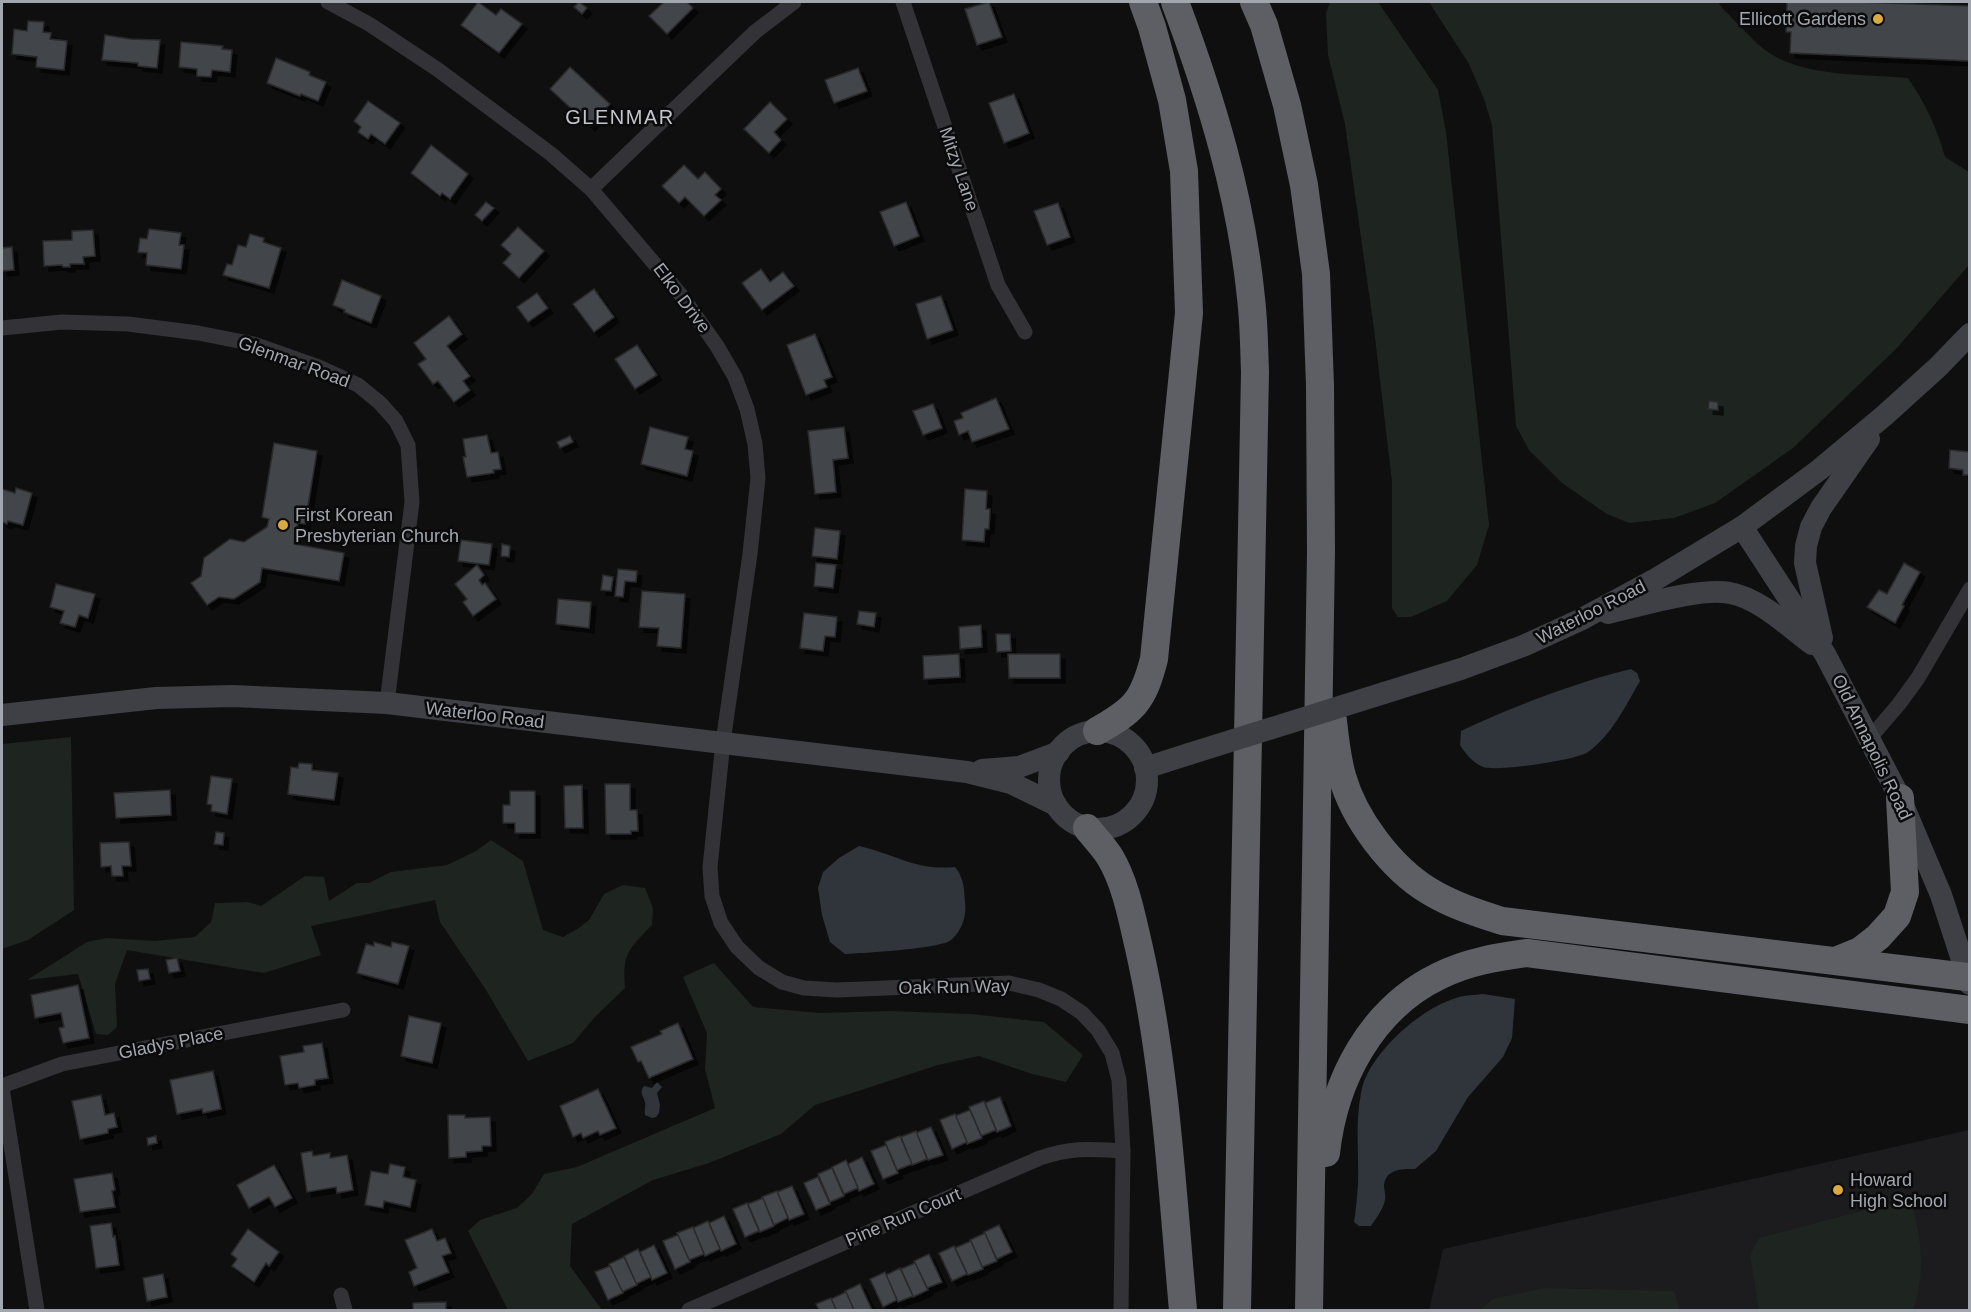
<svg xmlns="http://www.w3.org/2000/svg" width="1971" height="1312" viewBox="0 0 1971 1312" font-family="Arial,sans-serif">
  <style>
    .built { fill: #1c1b1d }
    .green { fill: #1e241f }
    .water { fill: #2f353b }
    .building { fill: #434448; stroke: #2a2a2c; stroke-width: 1.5; filter: url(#shadow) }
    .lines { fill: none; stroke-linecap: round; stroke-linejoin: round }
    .street { stroke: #333337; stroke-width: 15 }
    .secondary { stroke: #3f4045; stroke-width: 22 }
    .highway { stroke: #5d5f65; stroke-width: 28 }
    .secondary-bridge { stroke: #3f4045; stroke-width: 22 }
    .poi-dot { fill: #d8aa3f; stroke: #0a0a0b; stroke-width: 2 }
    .labels { text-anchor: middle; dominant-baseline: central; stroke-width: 5; stroke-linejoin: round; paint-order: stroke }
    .poi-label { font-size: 18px; fill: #a2a6af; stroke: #0a0a0b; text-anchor: start }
    .street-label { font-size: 18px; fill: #a2a6af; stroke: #0a0a0b }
    .neighbourhood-label { font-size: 20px; letter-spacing: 1.5px; fill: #c3c5cc; stroke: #0a0a0b }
  </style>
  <defs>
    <filter id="shadow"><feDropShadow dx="5" dy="5" stdDeviation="0" flood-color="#0009"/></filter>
  </defs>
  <rect width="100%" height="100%" fill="#0f0f10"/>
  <path class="built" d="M1969 1130V1310H1429L1443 1249Z"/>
  <g class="green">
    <path d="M1330 2H1378L1438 90 1446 132 1489 525 1477 565 1447 601 1411 617H1398L1392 608V482L1374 329 1345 124 1328 55 1326 13Z"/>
    <path d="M1429 2H1718L1723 9C1736 21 1757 46 1771 54 1808 77 1866 74 1908 78 1925 103 1937 128 1945 157L1969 172V265L1897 348 1793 448 1715 503 1674 518 1629 523 1607 514 1562 483 1529 450 1516 426 1492 125 1484 99 1469 64Z"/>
    <path d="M71 737 74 910 28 940 2 949V744Z"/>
    <path d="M491 840 523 861 543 930 563 937 579 928 589 920 604 894 623 885 645 888 653 908 652 925C629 949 622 953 625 988L595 1017 573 1043 528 1061 486 990 440 922 435 900 311 926 321 955 264 973 127 950 115 984 117 1027 108 1035 96 1034 78 974 27 980 87 942 107 938 155 941 195 937 211 922 215 903 248 902 261 906 305 876 324 877 329 901 357 883H369L391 872 447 865 476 851Z"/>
    <path d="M714 963 753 1007 820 1013 891 1011 971 1014 1044 1022 1083 1055 1066 1082 1032 1074 979 1056 938 1065 815 1105 781 1134 709 1163 653 1180 572 1224 570 1266 602 1310H508L468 1231 480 1220 517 1208 532 1194 544 1174 577 1167 715 1108 705 1069 707 1033 683 977Z"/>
    <path d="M1910 1198C1921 1235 1927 1273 1913 1310H1759L1750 1255 1759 1238Z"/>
    <path d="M1544 1288 1674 1291 1680 1310H1479L1493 1299Z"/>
  </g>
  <g class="water">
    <path d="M1631 669 1637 673 1640 681C1626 705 1612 735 1588 752 1578 760 1495 772 1483 767 1472 762 1466 754 1460 745L1461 731C1512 707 1577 682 1631 669Z"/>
    <path d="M859 846C895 854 916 871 955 867 964 878 964 888 965 902 967 915 962 931 951 940 940 949 863 953 845 954L830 942 822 915 818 888 823 872 839 858Z"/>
    <path d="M1483 994 1515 999 1512 1038 1503 1057 1468 1097 1436 1151 1415 1169C1402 1169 1386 1169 1384 1185 1384 1190 1386 1195 1385 1200 1383 1210 1376 1218 1371 1226H1359L1354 1222C1356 1210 1357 1197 1358 1185 1359 1154 1355 1123 1361 1093 1367 1055 1421 1008 1456 998 1464 995 1475 995 1483 994Z"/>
    <path d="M657 1082 662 1087 657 1093 660 1105 659 1113 656 1117 652 1118 645 1115C644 1111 646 1107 645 1102 643 1095 639 1093 644 1086L652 1088Z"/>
  </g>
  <g class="building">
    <path d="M478 2 496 15 501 9 522 24 499 53 461 25Z"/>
    <path d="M579 2 587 8 582 14 574 7Z"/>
    <path d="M664 2H687L693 8 667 34 649 16Z"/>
    <path d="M989 2 1002 37 977 45 965 9Z"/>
    <path d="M1787 2H1860L1970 6V61L1790 53 1791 32H1786Z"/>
    <path d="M28 21 44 22 43 32 51 33 50 39 67 41 64 70 36 67 37 57 12 54 14 29 27 31Z"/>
    <path d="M105 35 130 39 160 40 157 68 138 66V63L102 60Z"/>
    <path d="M181 42 223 46 222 49 232 50 230 72 212 70 211 77 197 76V69L179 67Z"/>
    <path d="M276 58 310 72 309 75 326 82 318 101 301 94 300 96 267 83Z"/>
    <path d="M570 67 610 104 590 126 550 89Z"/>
    <path d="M858 68 867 91 834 103 825 80Z"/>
    <path d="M1014 94 1029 133 1004 143 989 103Z"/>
    <path d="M368 101 400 123 385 144 371 134 368 139 358 132 361 127 354 121Z"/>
    <path d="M770 102 787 119 774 132 781 140 769 153 744 129Z"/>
    <path d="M431 145 468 174 450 199 442 193 440 196 411 173Z"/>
    <path d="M684 165 698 179 705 172 721 189 715 195 721 200 704 216 685 197 679 203 662 186Z"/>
    <path d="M486 202 494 208 482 221 475 215Z"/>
    <path d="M906 202 919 236 894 246 880 212Z"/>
    <path d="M1058 203 1070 237 1047 245 1034 211Z"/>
    <path d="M518 227 544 251 519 278 503 263 511 254 501 245Z"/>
    <path d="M149 229 181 233 179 245H184L181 269 146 265 147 253 138 252 140 238 147 239Z"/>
    <path d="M93 230 95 256 83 257 84 264H70V267H63L62 265 44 266 43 241 72 240V231Z"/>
    <path d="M250 234 264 238 263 242 281 248 269 288 223 275 227 264 232 265 238 245 246 247Z"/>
    <path d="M12 247 14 270 2 271V248Z"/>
    <path d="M761 269 770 282 783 272 794 286 762 310 742 283Z"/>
    <path d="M342 280 381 296 371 323 344 312 345 310 333 305Z"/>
    <path d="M594 289 614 317 594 332 573 304Z"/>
    <path d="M537 293 548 308 528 322 517 307Z"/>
    <path d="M941 296 953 330 927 339 916 304Z"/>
    <path d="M449 316 462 334 447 346 470 376 463 381 470 390 454 402 438 381 433 384 418 364 426 359 414 343Z"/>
    <path d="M815 334 832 377 824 380 827 387 806 395 787 345Z"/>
    <path d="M637 345 657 375 635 389 615 359Z"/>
    <path d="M996 398 1009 429 972 442 968 431 959 435 954 421 963 418 961 413Z"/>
    <path d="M1709 401 1718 402V410L1708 409Z"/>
    <path d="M933 404 942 428 923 435 913 411Z"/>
    <path d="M650 427 688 437 685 449 693 451 687 476 641 464Z"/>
    <path d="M844 427 848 458 833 460 836 492 815 494 808 431Z"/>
    <path d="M487 435 491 453 498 452 501 469 493 470 494 473 467 477 463 457H466L463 439Z"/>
    <path d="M570 436 573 442 560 448 557 442Z"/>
    <path d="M274 443 317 451 305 524 298 523 294 544 344 553 339 581 262 568 260 582 234 599 219 597 207 605 191 583 201 576 204 558 230 539 244 542 267 527 269 519 262 517Z"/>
    <path d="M1950 450 1970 452V475H1963V470L1949 468Z"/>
    <path d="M16 488 32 493 23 525 8 521 7 524 2 522V489L15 493Z"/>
    <path d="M965 489 987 491 986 509H990L989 529H985L984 542 962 540Z"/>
    <path d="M815 528 840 531 837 559 812 556Z"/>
    <path d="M461 540 492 544 489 565 458 561Z"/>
    <path d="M502 544 510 546 509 557 501 556Z"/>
    <path d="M816 563 836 565 833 588 814 586Z"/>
    <path d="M1904 563 1920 572 1902 605 1904 606 1895 623 1867 607 1879 590 1887 594Z"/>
    <path d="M477 565 484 575 479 580 482 585 485 583 496 599 473 616 463 602 467 599 455 584Z"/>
    <path d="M618 569 637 571 636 582 625 581 623 597 615 596Z"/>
    <path d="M603 575 613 577 611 591 601 590Z"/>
    <path d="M56 584 95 594 88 618 79 615 75 627 60 623 64 611 50 607Z"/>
    <path d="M642 591 685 594 681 648 657 646 659 628 639 627Z"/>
    <path d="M558 599 591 602 589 628 556 624Z"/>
    <path d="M859 611 876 613 874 627 857 624Z"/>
    <path d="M804 613 837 617 835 637 825 636 823 651 800 648Z"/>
    <path d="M981 625 982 647 960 649 959 627Z"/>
    <path d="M996 634H1010L1011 651 997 652Z"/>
    <path d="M959 654 960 677 924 679 923 656Z"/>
    <path d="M1008 654H1060V678H1009Z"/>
    <path d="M299 763 312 764V770L338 773 334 800 288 794 291 767 298 768Z"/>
    <path d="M211 776 232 779 227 814 211 811 212 805 207 804Z"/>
    <path d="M605 784H630V810H637L638 831H631V834H606Z"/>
    <path d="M582 785 583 828H565L564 786Z"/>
    <path d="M170 790 171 815 116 818 114 793Z"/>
    <path d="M510 791H535V833H515V823H503V805H510Z"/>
    <path d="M216 832 224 833 223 845 214 844Z"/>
    <path d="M129 842 131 866H122L123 876H112L111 866 101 867 100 843Z"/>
    <path d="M374 942 391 947 392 942 409 946 398 984 357 973 366 944 374 946Z"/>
    <path d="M177 958 180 971 169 973 166 960Z"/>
    <path d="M148 969 150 979 139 981 137 970Z"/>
    <path d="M78 985 89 1038 63 1043 59 1028 64 1027 61 1013 35 1018 31 995Z"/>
    <path d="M409 1016 441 1023 432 1063 401 1056Z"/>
    <path d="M678 1023 693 1059 649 1078 641 1061 638 1062 631 1047 662 1034 660 1031Z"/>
    <path d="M322 1043 328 1078 315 1080V1085L299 1088 298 1083 285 1085 280 1056 304 1052 303 1046Z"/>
    <path d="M213 1071 221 1109 203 1113 202 1109 177 1114 170 1080Z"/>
    <path d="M598 1089 616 1128 600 1135 598 1131 583 1138 581 1133 573 1137 560 1106Z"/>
    <path d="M101 1095 105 1115 114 1113 117 1127 108 1129V1133L80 1139 72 1101Z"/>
    <path d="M1000 1097 1011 1126 997 1132 985 1103Z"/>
    <path d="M984 1101 996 1130 981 1136 969 1107Z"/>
    <path d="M970 1110 982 1138 967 1144 955 1116Z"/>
    <path d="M955 1114 967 1142 952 1149 940 1120Z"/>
    <path d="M448 1115H465V1118L490 1117 491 1146H482V1151L466 1152V1157L449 1158Z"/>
    <path d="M931 1127 943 1155 928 1160 916 1133Z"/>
    <path d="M916 1131 927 1159 912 1165 901 1137Z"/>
    <path d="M156 1136 157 1143 148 1145 147 1138Z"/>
    <path d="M900 1136 912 1164 897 1170 885 1142Z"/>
    <path d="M886 1145 898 1173 883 1179 871 1151Z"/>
    <path d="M312 1151 313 1156 330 1153V1158L347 1155 353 1190 337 1193 336 1187 307 1192 301 1153Z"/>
    <path d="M862 1157 874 1184 859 1191 848 1164Z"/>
    <path d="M846 1160 858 1188 844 1194 832 1167Z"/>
    <path d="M390 1164 405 1167 403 1177 416 1180 410 1207 384 1201 383 1208 365 1205 371 1171 388 1174Z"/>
    <path d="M274 1165 292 1198 275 1207 269 1197 249 1208 237 1185Z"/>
    <path d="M832 1168 844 1196 830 1202 818 1174Z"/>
    <path d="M112 1173 115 1190 112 1191 115 1207 80 1212 74 1179Z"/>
    <path d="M818 1177 830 1204 816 1210 804 1183Z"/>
    <path d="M792 1186 804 1214 789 1220 777 1192Z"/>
    <path d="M777 1191 788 1218 774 1225 762 1197Z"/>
    <path d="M763 1198 774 1226 760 1232 748 1204Z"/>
    <path d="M747 1203 759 1231 745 1237 733 1209Z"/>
    <path d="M724 1216 736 1244 721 1251 709 1223Z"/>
    <path d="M708 1221 720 1249 705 1256 693 1228Z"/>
    <path d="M111 1223 113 1237 115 1236 119 1265 96 1268 90 1226Z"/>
    <path d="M999 1225 1012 1252 997 1259 984 1232Z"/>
    <path d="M693 1227 704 1254 689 1260 677 1233Z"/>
    <path d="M248 1229 279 1252 269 1266 266 1263 254 1282 232 1266 237 1259 231 1254Z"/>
    <path d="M432 1229 437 1241 445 1238 451 1253 442 1256 449 1272 414 1286 409 1272 417 1268 405 1240Z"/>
    <path d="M985 1233 997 1261 982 1267 970 1240Z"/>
    <path d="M678 1235 690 1262 675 1269 663 1241Z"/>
    <path d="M971 1241 983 1269 968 1275 955 1248Z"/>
    <path d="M654 1245 667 1273 652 1280 640 1252Z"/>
    <path d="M954 1246 967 1274 952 1281 939 1253Z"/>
    <path d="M638 1249 651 1277 636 1284 624 1256Z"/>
    <path d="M929 1254 942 1282 927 1288 914 1261Z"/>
    <path d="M624 1257 637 1285 622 1292 609 1264Z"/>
    <path d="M915 1263 928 1290 913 1297 901 1269Z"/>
    <path d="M610 1266 623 1293 608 1300 595 1272Z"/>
    <path d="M900 1268 913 1296 898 1302 886 1275Z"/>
    <path d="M885 1272 897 1300 883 1307 870 1279Z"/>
    <path d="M163 1274 167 1297 147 1301 143 1278Z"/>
    <path d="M860 1284 872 1310H854L845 1291Z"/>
    <path d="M846 1292 854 1310H836L831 1299Z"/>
    <path d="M831 1298 836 1310H819L816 1304Z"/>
    <path d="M446 1302V1310H413V1303Z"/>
  </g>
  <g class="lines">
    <g class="street">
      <path d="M328 2 369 24 437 69 551 154 591 189 681 295 717 346 735 377 747 409 755 444 758 478 750 554 723 742 710 867 712 896 721 923 737 947 759 968 782 982 804 988 837 990 1009 983 1039 990 1061 999 1082 1013 1098 1030 1112 1053 1119 1080 1123 1151 1121 1310"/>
      <path d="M903 2 998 285 1025 332"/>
      <path d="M591 189 755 32 794 2"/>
      <path d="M2 328 62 322 128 324 198 333 254 344 319 367 358 385 380 403 396 421 408 445 412 502 387 703"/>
      <path d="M1870 738 1899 704 1918 678 1970 589"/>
      <path d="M2 1086 62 1064 343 1010"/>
      <path d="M2 1088 37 1310"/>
      <path d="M341 1295 345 1310"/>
      <path d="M689 1310 1040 1158C1073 1147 1089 1149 1123 1151"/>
    </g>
    <g class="secondary">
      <path d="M1742 527 1825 654 1900 798 1941 895 1970 984"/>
      <path d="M1608 613C1639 606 1701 587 1730 593 1759 598 1789 627 1812 644"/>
      <path d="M1822 638 1805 563 1806 546 1811 527 1821 508 1869 439"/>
      <path d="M1384 693 1461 669 1523 646 1580 620 1656 579 1742 527 1819 470 1885 415 1938 367 1970 334"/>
      <path d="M2 715 156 698 232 696 387 703 967 772 1011 783 1056 805"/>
      <circle cx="1098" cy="780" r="49"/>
      <path d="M1145 768 1189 754"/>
      <path d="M982 770 1019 767 1059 752"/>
    </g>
    <g class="highway">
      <path d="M1175 2C1211 98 1241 196 1251 298 1254 323 1254 347 1255 372L1237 1310"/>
      <path d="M1254 2 1264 25 1287 105 1304 185 1316 274 1320 386 1321 551 1309 1310"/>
      <path d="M1333 721C1335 740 1337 758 1342 776 1354 819 1391 868 1429 891 1452 905 1477 913 1502 921L1967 977"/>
      <path d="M1097 731C1134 710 1143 702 1154 659L1189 313 1184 171 1172 100 1152 27 1143 2"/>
      <path d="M1087 828C1095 838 1104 847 1110 857 1126 884 1132 918 1139 948 1166 1067 1172 1189 1183 1310"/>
      <path d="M1838 960 1860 951 1878 937 1897 916 1905 892 1900 798"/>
      <path d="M1326 1153C1334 1080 1371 1009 1439 976 1467 962 1497 957 1527 953L1970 1010"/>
    </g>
    <path class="secondary-bridge" d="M1189 754 1384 693"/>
  </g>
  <g class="poi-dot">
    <circle cx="1878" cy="19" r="6"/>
    <circle cx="283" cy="525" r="6"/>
    <circle cx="1838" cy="1190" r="6"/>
  </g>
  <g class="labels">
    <g class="poi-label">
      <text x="1866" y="19" text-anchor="end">Ellicott Gardens</text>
      <text x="295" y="515">First Korean<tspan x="295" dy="21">Presbyterian Church</tspan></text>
      <text x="1850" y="1180">Howard<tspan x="1850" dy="21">High School</tspan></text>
    </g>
    <g class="street-label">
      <text transform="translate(959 169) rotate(71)">Mitzy Lane</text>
      <text transform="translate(682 298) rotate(53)">Elko Drive</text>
      <text transform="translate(294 362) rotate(20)">Glenmar Road</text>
      <text transform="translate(1591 612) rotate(-27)">Waterloo Road</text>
      <text transform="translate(485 715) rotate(7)">Waterloo Road</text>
      <text transform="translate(1872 747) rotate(64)">Old Annapolis Road</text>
      <text transform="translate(954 987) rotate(-1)">Oak Run Way</text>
      <text transform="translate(171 1043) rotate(-11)">Gladys Place</text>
      <text transform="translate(903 1217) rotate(-23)">Pine Run Court</text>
    </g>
    <g class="neighbourhood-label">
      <text x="620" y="117">GLENMAR</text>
    </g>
  </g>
  <rect width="1971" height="1312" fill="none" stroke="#a2a6af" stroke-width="6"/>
</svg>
